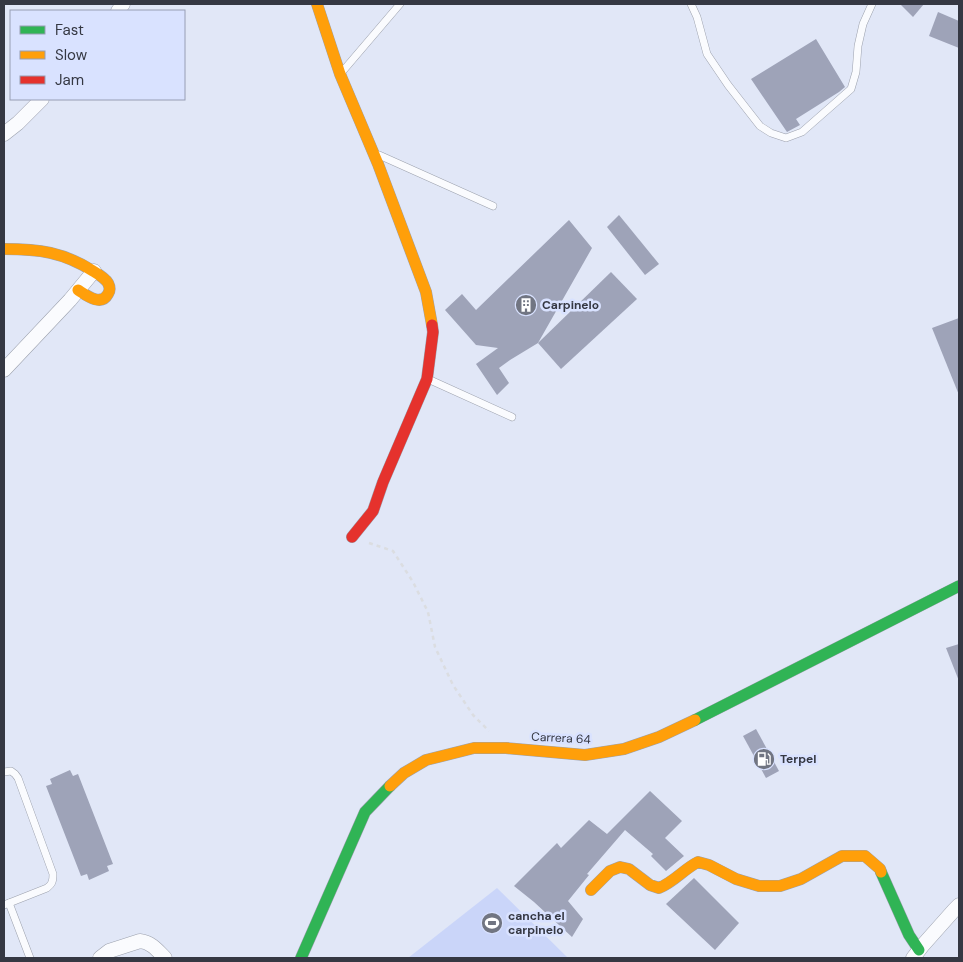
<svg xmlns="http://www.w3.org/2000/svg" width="963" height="962" viewBox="0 0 963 962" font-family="'DM Sans',sans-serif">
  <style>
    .green { fill: #cad5f9 }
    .building { fill: #9ea3b8 }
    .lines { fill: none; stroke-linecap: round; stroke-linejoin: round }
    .lane-casing { stroke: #9ca1ad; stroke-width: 8 }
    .street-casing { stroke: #9ca1ad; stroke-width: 15 }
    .fast-casing { stroke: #9ca1ad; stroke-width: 12 }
    .slow-casing { stroke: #9ca1ad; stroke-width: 12 }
    .jam-casing { stroke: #9ca1ad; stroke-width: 12 }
    .path { stroke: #dbdde1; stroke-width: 2.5; stroke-dasharray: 4 4; stroke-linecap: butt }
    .lane { stroke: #fafbfe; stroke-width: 7 }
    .street { stroke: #fafbfe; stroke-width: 14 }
    .fast { stroke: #30b455; stroke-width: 11 }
    .slow { stroke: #ff9f0a; stroke-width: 11 }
    .jam { stroke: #e5322d; stroke-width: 11 }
    .labels { text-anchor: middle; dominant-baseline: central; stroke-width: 5; stroke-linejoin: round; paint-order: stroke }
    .poi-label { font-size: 12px; font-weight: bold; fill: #353843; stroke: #d9e2ff; text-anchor: start }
    .street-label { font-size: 12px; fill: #353843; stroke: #d9e2ff }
  </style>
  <rect width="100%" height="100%" fill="#e1e7f7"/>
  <path class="green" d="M497 888 568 958H408Z"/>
  <g class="building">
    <path d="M900 4H924L913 17Z"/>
    <path d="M938 12 959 21V48L929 36Z"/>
    <path d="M816 39 845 87 839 92 796 119 800 125 787 132 751 79Z"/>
    <path d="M619 215 659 264 645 275 607 227Z"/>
    <path d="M569 220 592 248 538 343 510 360 499 368 509 383 497 395 476 364 498 348 476 345 445 310 462 294 476 310Z"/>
    <path d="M611 272 637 299 561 369 538 343Z"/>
    <path d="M959 318V395L932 328Z"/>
    <path d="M959 644V681L946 648Z"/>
    <path d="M756 729 779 771 766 778 743 736Z"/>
    <path d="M70 770 73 776 78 774 113 864 107 866 109 871 89 880 87 874 81 876 46 786 52 784 50 779Z"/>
    <path d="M650 791 682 821 665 838 684 856 666 871 651 856 653 854 625 830 587 874 589 875 568 901 583 919 572 937 534 902 514 886 557 843 561 848 589 820 607 834Z"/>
    <path d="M694 878 739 923 715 950 666 904Z"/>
  </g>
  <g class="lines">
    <g class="lane-casing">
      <g id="lane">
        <path d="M691 4 697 17 707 54 728 85 760 126 771 133 786 138 802 132 851 89 856 72 858 46 863 24 872 4"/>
        <path d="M342 72 400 4"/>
        <path d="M379 155 493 206"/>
        <path d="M428 379 512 417"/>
        <path d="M4 772 11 771 15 774 18 778 53 874C53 882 52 884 47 888L4 905"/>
        <path d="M9 903 30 958"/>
      </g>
    </g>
    <g class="street-casing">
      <g id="street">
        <path d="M118 11 123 4"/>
        <path d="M4 134 18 123 42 99"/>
        <path d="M4 370 70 300 94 271"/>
        <path d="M100 958 109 951 140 941C151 942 158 951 165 958"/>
        <path d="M913 958 923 945 955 909 959 905"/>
      </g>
    </g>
    <g class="fast-casing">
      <g id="fast">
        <path d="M695 720 959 586"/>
        <path d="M881 872 909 935 919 950"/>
        <path d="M301 958 365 812 390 786"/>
      </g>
    </g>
    <g class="slow-casing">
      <g id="slow">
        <path d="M317 4 340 74 378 164 426 292 432 325"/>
        <path d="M4 249C39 249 63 252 93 271 98 274 105 278 108 283 110 287 110 291 108 294 101 307 86 295 78 290"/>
        <path d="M390 786 404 773 426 760 474 748H506L585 755 624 749 659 737 695 720"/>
        <path d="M591 890 610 871 620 867 629 869 650 885 659 888C674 882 684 869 698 862L709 865 736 879 759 886H780L801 879 842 856H865L880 869 881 872"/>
      </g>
    </g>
    <g class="jam-casing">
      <path id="jam" d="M352 537 373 511 383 482 427 379 433 332 432 325"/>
    </g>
    <path class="path" d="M369 543 393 551 413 582 428 612 435 647 453 685 473 715 489 731"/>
    <use href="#lane" class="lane"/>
    <use href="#street" class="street"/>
    <use href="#fast" class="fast"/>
    <use href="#slow" class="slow"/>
    <use href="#jam" class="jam"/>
  </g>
  <defs>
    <g id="building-disc" transform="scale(1.125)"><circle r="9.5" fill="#717582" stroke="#d9e2ff"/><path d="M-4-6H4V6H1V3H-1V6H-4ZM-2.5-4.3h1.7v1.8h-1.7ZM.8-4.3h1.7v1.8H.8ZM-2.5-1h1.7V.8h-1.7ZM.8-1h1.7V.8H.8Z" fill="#fff"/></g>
    <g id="fuel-disc" transform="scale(1.125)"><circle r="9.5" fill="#717582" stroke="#d9e2ff"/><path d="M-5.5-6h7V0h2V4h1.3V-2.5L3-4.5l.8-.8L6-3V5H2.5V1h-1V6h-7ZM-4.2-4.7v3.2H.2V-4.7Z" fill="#fff"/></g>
    <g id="stadium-disc" transform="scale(1.125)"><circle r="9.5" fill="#717582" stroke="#d9e2ff"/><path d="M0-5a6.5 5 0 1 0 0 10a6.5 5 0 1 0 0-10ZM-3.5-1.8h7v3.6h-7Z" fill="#fff"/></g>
  </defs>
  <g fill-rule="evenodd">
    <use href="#building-disc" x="526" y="305"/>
    <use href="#fuel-disc" x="764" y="759"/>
    <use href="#stadium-disc" x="492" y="923"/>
  </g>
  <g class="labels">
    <g class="poi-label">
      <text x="542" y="305">Carpinelo</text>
      <text x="780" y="759">Terpel</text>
      <text x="508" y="916">cancha el<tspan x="508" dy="14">carpinelo</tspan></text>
    </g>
    <g class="street-label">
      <text transform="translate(561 738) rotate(3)">Carrera 64</text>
    </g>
  </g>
  <rect width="963" height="962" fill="none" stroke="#353843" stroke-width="10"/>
  <rect x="10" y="10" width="175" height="90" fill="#d9e2ff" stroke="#979eb4"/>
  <rect x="20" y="26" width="25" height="8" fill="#30b455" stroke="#979eb4"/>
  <text x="55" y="35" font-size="15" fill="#353843">Fast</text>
  <rect x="20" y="51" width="25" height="8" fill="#ff9f0a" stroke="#979eb4"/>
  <text x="55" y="60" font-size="15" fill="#353843">Slow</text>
  <rect x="20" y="76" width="25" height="8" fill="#e5322d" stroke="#979eb4"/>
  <text x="55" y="85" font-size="15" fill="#353843">Jam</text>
</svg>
